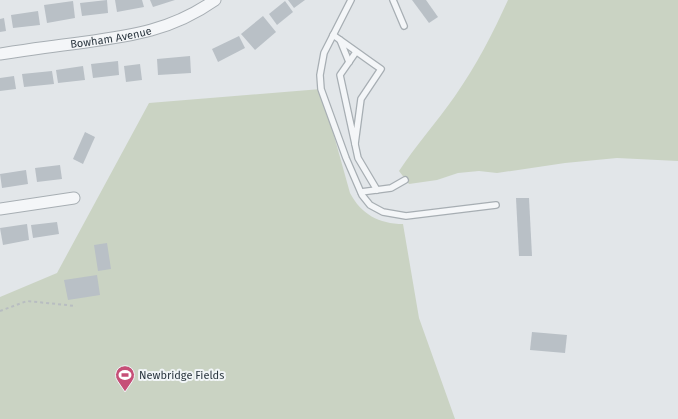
<svg xmlns="http://www.w3.org/2000/svg" width="678" height="419" viewBox="0 0 678 419" font-family="'Fira Sans',sans-serif">
  <style>
    .green { fill: #cad3c3 }
    .building { fill: #b9c0c6 }
    .lines { fill: none; stroke-linecap: round; stroke-linejoin: round }
    .service-casing { stroke: #a7aeb3; stroke-width: 8 }
    .minor-casing { stroke: #a7aeb3; stroke-width: 13 }
    .path { stroke: #b8bdc1; stroke-width: 2; stroke-dasharray: 3 3; stroke-linecap: butt }
    .service { stroke: #f4f6f8; stroke-width: 5.5 }
    .minor { stroke: #f4f6f8; stroke-width: 11 }
    .labels { text-anchor: middle; dominant-baseline: central; stroke-width: 4; stroke-linejoin: round; paint-order: stroke }
    .street-label { font-size: 11px; fill: #2b3740; stroke: #f1f5f7 }
    .poi-label { font-size: 11px; fill: #2b3740; stroke: #f1f5f7; text-anchor: start }
  </style>
  <rect width="100%" height="100%" fill="#e2e6e9"/>
  <g class="green">
    <path d="M508 0H678V161L617 158 565 163 497 173 479 171 458 173 437 180 409 184 399 171C416 145 437 122 455 96 476 66 493 33 508 0Z"/>
    <path d="M321 89 350 193C361 214 379 224 403 224L419 318 455 419H0V297L57 273 149 103Z"/>
  </g>
  <g class="building">
    <path d="M107 0 108 13 82 16 80 3Z"/>
    <path d="M115 0H142L144 7 117 12Z"/>
    <path d="M150 0H175L153 7Z"/>
    <path d="M288 0H305L294 8Z"/>
    <path d="M412 0H426L438 17 429 23Z"/>
    <path d="M73 1 75 18 47 23 44 5Z"/>
    <path d="M285 1 293 12 277 25 269 14Z"/>
    <path d="M38 11 40 25 13 28 11 15Z"/>
    <path d="M263 16 276 32 255 50 241 34Z"/>
    <path d="M4 18 6 31 0 32V19Z"/>
    <path d="M239 36 245 48 218 62 212 49Z"/>
    <path d="M190 56 191 73 158 75 157 59Z"/>
    <path d="M118 61 119 75 93 78 91 64Z"/>
    <path d="M140 64 142 80 126 82 124 66Z"/>
    <path d="M83 66 85 80 58 83 56 70Z"/>
    <path d="M52 71 54 84 24 87 22 74Z"/>
    <path d="M14 76 16 89 0 91V78Z"/>
    <path d="M85 132 95 137 83 164 73 159Z"/>
    <path d="M60 165 62 179 37 182 35 168Z"/>
    <path d="M26 170 28 184 2 188 0 174Z"/>
    <path d="M516 198H529L532 256H519Z"/>
    <path d="M57 222 59 234 33 238 31 225Z"/>
    <path d="M27 224 29 240 3 245 0 228Z"/>
    <path d="M107 243 111 269 98 271 94 245Z"/>
    <path d="M97 275 100 295 68 300 64 280Z"/>
    <path d="M532 332 567 335 565 353 530 350Z"/>
  </g>
  <g class="lines">
    <g class="service-casing">
      <g id="service">
        <path d="M351 0 324 53 320 75 321 89 346 158 362 195 370 205 383 212 406 216 496 205"/>
        <path d="M393 0 404 26"/>
        <path d="M333 35C349 46 365 58 381 69L361 99 355 144 340 75 356 52"/>
        <path d="M340 40 349 62"/>
        <path d="M355 144 358 158 377 190"/>
        <path d="M361 192 391 188 405 180"/>
      </g>
    </g>
    <g class="minor-casing">
      <g id="minor">
        <path id="s1" d="M0 54C26 50 53 46 79 43 130 36 171 31 215 0"/>
        <path d="M0 209 74 198"/>
      </g>
    </g>
    <path class="path" d="M0 311 27 301 76 306"/>
    <use href="#service" class="service"/>
    <use href="#minor" class="minor"/>
  </g>
  <defs>
    <g id="stadium-pin" transform="scale(1)"><path d="M0 17L-7.5 6A9.5 9.5 0 1 1 7.5 6Z" fill="#c64f77" stroke="#f1f5f7"/><path d="M0-5a6.5 5 0 1 0 0 10a6.5 5 0 1 0 0-10ZM-3.5-1.8h7v3.6h-7Z" fill="#fff"/></g>
  </defs>
  <g fill-rule="evenodd">
    <use href="#stadium-pin" x="125" y="375"/>
  </g>
  <g class="labels">
    <g class="street-label">
      <text stroke="none"><textPath href="#s1" startOffset="112">Bowham Avenue</textPath></text>
    </g>
    <g class="poi-label">
      <text x="139" y="375">Newbridge Fields</text>
    </g>
  </g>
</svg>
